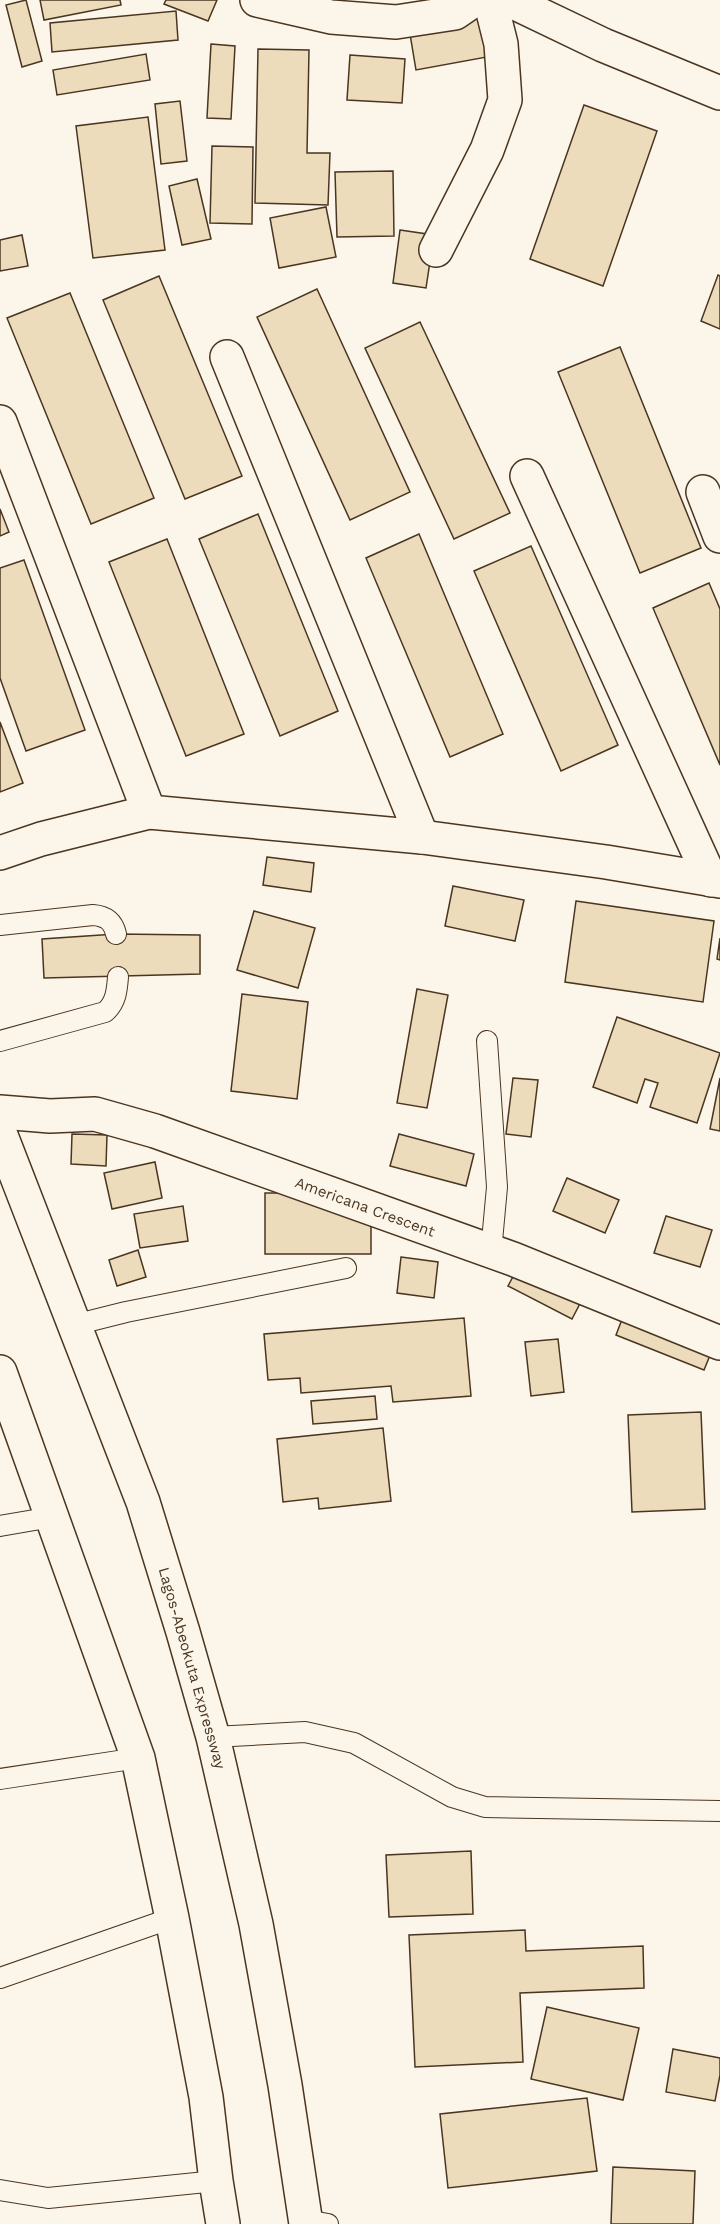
<svg xmlns="http://www.w3.org/2000/svg" width="720" height="2224" viewBox="0 0 720 2224" font-family="'Work Sans',sans-serif">
  <style>
    .building { fill: #ecdcbc; stroke: #4a3520; stroke-width: 1.5 }
    .lines { fill: none; stroke-linecap: round; stroke-linejoin: round }
    .lane-casing { stroke: #4a3520; stroke-width: 22 }
    .street-casing { stroke: #4a3520; stroke-width: 36 }
    .highway-casing { stroke: #4a3520; stroke-width: 36 }
    .lane { stroke: #fbf6e9; stroke-width: 20 }
    .street { stroke: #fbf6e9; stroke-width: 33 }
    .highway { stroke: #fbf6e9; stroke-width: 33 }
    .labels { text-anchor: middle; dominant-baseline: central; stroke-width: 4.5; stroke-linejoin: round; paint-order: stroke }
    .street-label { font-size: 15px; fill: #4a3520; stroke: #fbf6e9 }
  </style>
  <rect width="100%" height="100%" fill="#fbf6e9"/>
  <g class="building">
    <path d="M26 0 42 61 22 67 6 5Z"/>
    <path d="M40 0H120L121 5 44 20Z"/>
    <path d="M166 0H217L208 21 164 4Z"/>
    <path d="M176 11 178 40 52 52 50 23Z"/>
    <path d="M479 15 487 57 416 70 409 28Z"/>
    <path d="M211 44 235 46 231 119 207 118Z"/>
    <path d="M258 49 309 50 307 153H330L328 205 255 203Z"/>
    <path d="M146 54 150 80 57 95 53 70Z"/>
    <path d="M350 55 405 59 402 103 347 100Z"/>
    <path d="M180 101 187 161 161 164 155 104Z"/>
    <path d="M584 105 657 131 603 286 530 259Z"/>
    <path d="M148 117 165 250 93 258 76 126Z"/>
    <path d="M212 146 253 147 252 224 210 223Z"/>
    <path d="M393 171 394 236 337 237 335 172Z"/>
    <path d="M197 179 211 239 182 245 169 186Z"/>
    <path d="M326 207 336 257 279 268 270 218Z"/>
    <path d="M400 230 434 235 426 288 393 283Z"/>
    <path d="M22 235 28 266 0 271V240Z"/>
    <path d="M718 275 720 276V329L701 321Z"/>
    <path d="M159 276 242 476 185 499 103 300Z"/>
    <path d="M317 289 410 492 350 520 257 317Z"/>
    <path d="M70 293 154 498 91 524 7 318Z"/>
    <path d="M420 322 510 513 454 539 365 348Z"/>
    <path d="M620 347 701 548 640 573 558 372Z"/>
    <path d="M0 509 9 532 0 536Z"/>
    <path d="M258 514 338 711 280 736 199 539Z"/>
    <path d="M419 534 503 734 450 757 366 558Z"/>
    <path d="M167 539 244 734 186 756 109 562Z"/>
    <path d="M531 546 618 745 561 771 474 571Z"/>
    <path d="M24 560 85 730 26 751 0 678V568Z"/>
    <path d="M709 583 720 609V765L653 608Z"/>
    <path d="M0 722 23 783 0 792Z"/>
    <path d="M267 857 314 863 311 892 263 885Z"/>
    <path d="M453 886 524 900 515 941 445 926Z"/>
    <path d="M576 901 714 921 703 1002 565 982Z"/>
    <path d="M254 911 315 928 298 988 237 970Z"/>
    <path d="M116 934 200 935V974L44 978 42 939Z"/>
    <path d="M720 938V960L717 959Z"/>
    <path d="M417 989 448 995 427 1108 397 1103Z"/>
    <path d="M242 994 308 1002 297 1099 231 1091Z"/>
    <path d="M617 1017 720 1053 697 1123 650 1107 658 1083 645 1079 637 1103 593 1087Z"/>
    <path d="M513 1078 538 1080 531 1137 506 1134Z"/>
    <path d="M720 1078V1131L710 1129Z"/>
    <path d="M72 1134 107 1135 106 1166 71 1164Z"/>
    <path d="M399 1134 474 1154 466 1186 390 1166Z"/>
    <path d="M155 1162 162 1198 112 1209 104 1173Z"/>
    <path d="M567 1178 619 1200 605 1233 553 1211Z"/>
    <rect x="265" y="1193" width="106" height="61"/>
    <path d="M183 1206 188 1241 140 1248 134 1214Z"/>
    <path d="M666 1216 712 1230 700 1267 654 1253Z"/>
    <path d="M138 1250 146 1277 117 1286 109 1260Z"/>
    <path d="M524 1256 588 1288 572 1319 508 1286Z"/>
    <path d="M401 1257 438 1262 434 1298 397 1293Z"/>
    <path d="M626 1309 715 1343 704 1370 616 1335Z"/>
    <path d="M464 1318 471 1396 393 1402 391 1386 301 1393 300 1378 268 1380 264 1334Z"/>
    <path d="M558 1339 564 1392 531 1396 525 1342Z"/>
    <path d="M375 1396 377 1419 313 1424 311 1401Z"/>
    <path d="M701 1412 705 1509 632 1512 628 1415Z"/>
    <path d="M383 1428 391 1501 319 1509 318 1498 283 1502 277 1439Z"/>
    <path d="M471 1851 473 1914 389 1917 386 1855Z"/>
    <path d="M525 1930 526 1951 643 1946 644 1988 520 1993 523 2062 415 2067 409 1935Z"/>
    <path d="M547 2007 639 2028 623 2100 531 2079Z"/>
    <path d="M673 2049 720 2058V2075L715 2101 666 2092Z"/>
    <path d="M587 2098 597 2171 448 2188 440 2114Z"/>
    <path d="M613 2167 695 2171 693 2224H611Z"/>
  </g>
  <g class="lines">
    <g class="lane-casing">
      <g id="lane">
        <path d="M0 925 93 915C106 916 113 921 116 934"/>
        <path d="M0 1041 105 1012C116 1003 117 990 118 977"/>
        <path d="M487 1041 497 1187 491 1252"/>
        <path d="M74 1325 126 1312 346 1268"/>
        <path d="M0 1526 52 1517"/>
        <path d="M213 1737 305 1732 354 1743 452 1797 485 1807 720 1811"/>
        <path d="M0 1779 138 1758"/>
        <path d="M0 1978 172 1918"/>
        <path d="M0 2190 48 2198 216 2181"/>
        <path d="M306 2220 328 2224"/>
      </g>
    </g>
    <g class="street-casing">
      <g id="street">
        <path d="M257 0 331 17 396 22 455 13 474 0"/>
        <path d="M509 0 603 45 720 93"/>
        <path d="M436 250 487 150 505 100 501 44 490 0"/>
        <path d="M227 357 422 837"/>
        <path d="M0 422 149 812"/>
        <path d="M527 476 711 880"/>
        <path d="M703 492 720 536"/>
        <path d="M0 853 41 839 149 812 422 837 606 862 720 881"/>
        <path d="M0 1112 50 1116 95 1114 155 1131 513 1259 720 1343"/>
      </g>
    </g>
    <g class="highway-casing">
      <g id="highway">
        <path d="M0 1133 143 1502 183 1632 213 1737 256 1924 285 2085 306 2224"/>
        <path d="M0 1372 138 1758 172 1918 206 2097 216 2181 223 2224"/>
      </g>
    </g>
    <use href="#lane" class="lane"/>
    <use href="#street" class="street"/>
    <use href="#highway" class="highway"/>
  </g>
  <g class="labels">
    <g class="street-label">
      <text transform="translate(365 1207) rotate(20)">Americana Crescent</text>
      <text transform="translate(192 1668) rotate(74)">Lagos-Abeokuta Expressway</text>
    </g>
  </g>
</svg>
